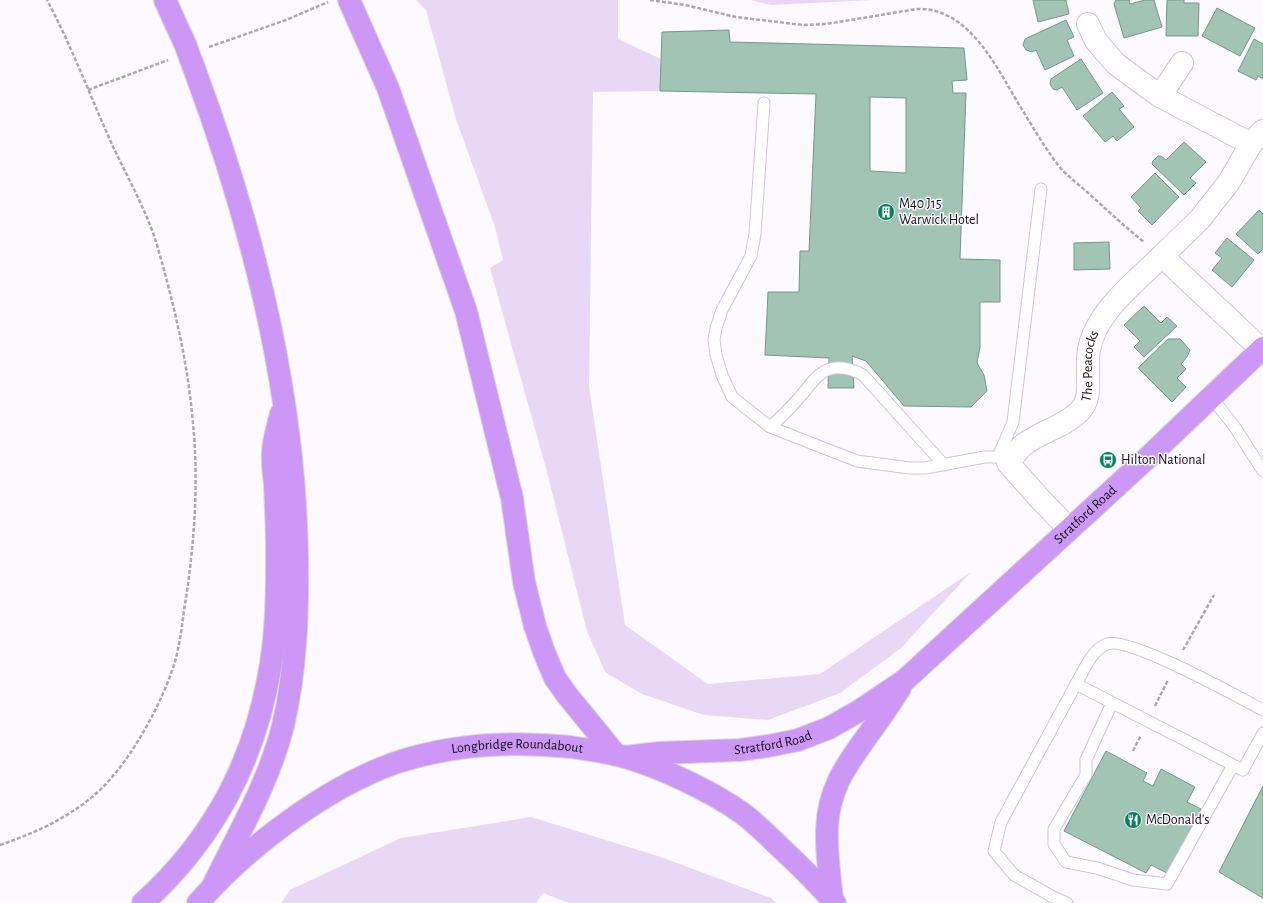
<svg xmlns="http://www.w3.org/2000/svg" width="1263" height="903" viewBox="0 0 1263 903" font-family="'Alegreya Sans',sans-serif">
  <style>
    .green { fill: #e8d8f6 }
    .building { fill: #a2c4b5; stroke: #769789; fill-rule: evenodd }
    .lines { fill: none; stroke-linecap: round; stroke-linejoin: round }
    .lane-casing { stroke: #d1c2de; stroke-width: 13 }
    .street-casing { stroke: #d1c2de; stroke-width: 24 }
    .highway-casing { stroke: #d9d8da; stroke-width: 24 }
    .path { stroke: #aba7af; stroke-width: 2.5; stroke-dasharray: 4 2; stroke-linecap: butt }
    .lane { stroke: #fff; stroke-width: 11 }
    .street { stroke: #fff; stroke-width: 22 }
    .highway { stroke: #cd98f5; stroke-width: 22 }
    .highway-bridge-casing { stroke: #d9d8da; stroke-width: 24; stroke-linecap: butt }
    .highway-bridge { stroke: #cd98f5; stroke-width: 22 }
    .labels { text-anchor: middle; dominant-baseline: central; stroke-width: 3; stroke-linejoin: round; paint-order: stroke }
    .poi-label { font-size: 14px; fill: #110c16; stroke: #fcf9ff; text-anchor: start }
    .street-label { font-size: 14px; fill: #110c16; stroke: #fcf9ff }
  </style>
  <rect width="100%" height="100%" fill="#fcf9ff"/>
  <g class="green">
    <path d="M416 0H618V39L661 59 660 91 593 92 589 387 625 625 708 684 820 674 971 572 901 648 840 693 768 720 704 715 642 694 605 672 587 631 547 472 490 268 503 260 495 227 456 119 426 10Z"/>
    <path d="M751 0H874L771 5Z"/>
    <path d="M531 817 661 857 771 898 776 903H568L543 893 536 903H281L290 890 401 838Z"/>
  </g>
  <g class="building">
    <path d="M1033 0H1066L1069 14 1038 22Z"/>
    <path d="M1116 0H1129L1130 4 1145 0H1154L1162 27 1124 38 1114 4Z"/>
    <path d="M1167 0H1184V3H1199L1198 36H1166Z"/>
    <path d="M1217 8 1255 28 1240 56 1202 36Z"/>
    <path d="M1066 20 1074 37 1067 40 1074 56 1045 70 1036 50 1032 52 1026 50 1023 45 1025 39Z"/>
    <path d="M729 30 730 42 964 48 967 80 952 81 953 93H966L960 259 1000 260V302H980V347L977 363 984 375 987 391 971 407 904 406 866 361 852 356 854 388H828L829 358 765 355 768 292H799L800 251H809L816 94 660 91 662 32ZM870 97 906 98V173L870 171Z"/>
    <path d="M1254 39 1263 44V79L1258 76 1256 80 1238 71Z"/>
    <path d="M1081 59 1103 93 1077 110 1062 87 1057 90 1053 89 1050 84 1051 79Z"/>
    <path d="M1112 92 1124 106 1119 109 1134 127 1117 141 1113 136 1105 142 1083 116Z"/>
    <path d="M1184 142 1206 162 1190 178 1196 183 1184 195 1152 164 1153 161 1158 156H1161L1166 160Z"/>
    <path d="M1155 173 1179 197 1152 225 1138 211 1141 208 1131 197Z"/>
    <path d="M1259 210 1263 214V249L1258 254 1236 234Z"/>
    <path d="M1227 238 1254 260 1232 287 1212 270 1222 258 1215 253Z"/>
    <path d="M1109 242 1110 269 1074 270V243Z"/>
    <path d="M1144 306 1161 323 1167 317 1177 326 1144 357 1134 347 1140 341 1124 325Z"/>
    <path d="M1168 339H1180L1190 350 1187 357 1181 364 1186 369 1177 378 1186 387 1172 402 1138 368Z"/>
    <path d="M1106 751 1147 773 1143 781 1153 786 1161 769 1195 787 1187 802 1201 809 1167 873 1151 865 1146 873 1064 831Z"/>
    <path d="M1263 786V898L1219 872Z"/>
  </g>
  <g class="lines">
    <g class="lane-casing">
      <g id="lane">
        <path d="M764 103 755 234 751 256 722 310 716 328 714 340 716 355 722 375 732 397 770 427 857 461 910 468H925L985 457H998L1008 463"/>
        <path d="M1211 397 1234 426 1263 471"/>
        <path d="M770 427C783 416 794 404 805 391 810 385 815 377 822 373 835 364 850 368 863 375L944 465"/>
        <path d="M998 457 1013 422 1041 189"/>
        <path d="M1076 684C1084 671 1091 650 1107 644 1129 636 1238 697 1263 710"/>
        <path d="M1112 703 1086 760V775L1054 829V844L1066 862 1097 868 1133 880 1167 884 1233 765"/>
        <path d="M1067 903 1053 897 1014 875 994 851 1001 822 1076 684 1243 770 1263 733"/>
      </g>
    </g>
    <g class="street-casing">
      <g id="street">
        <path d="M1088 24 1096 41 1116 64 1139 81 1160 96 1251 144"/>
        <path d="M1160 96 1182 63"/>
        <path d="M1261 349 1162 256 1200 219 1229 182 1251 144 1263 131"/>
        <path id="s1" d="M1069 529 1041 500 1008 463C1013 458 1017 451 1022 446 1040 431 1069 426 1083 407 1093 392 1085 368 1089 350 1095 313 1136 281 1162 256"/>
      </g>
    </g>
    <g class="highway-casing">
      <g id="highway">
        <path d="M165 0 185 44"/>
        <path d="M349 0 388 88 466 311 512 498 524 582 535 626 544 652 555 678 567 695 616 755"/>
        <path d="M194 68C252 224 295 390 297 557 298 614 296 670 283 726 269 782 238 834 213 886"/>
        <path id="s2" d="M625 757 659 753 740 750 768 746 798 740 829 728 859 711 905 680 1143 462 1263 348"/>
        <path d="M832 900C830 877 826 853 827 830 828 783 853 757 878 721 886 710 893 699 900 688"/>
        <path d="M143 903C215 838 256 759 271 663 277 627 277 588 277 552 277 529 276 507 275 485 274 474 272 463 273 452 273 440 278 426 281 414"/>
        <path id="s3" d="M198 903C247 847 325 788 395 763 452 744 512 741 571 747 589 750 608 752 625 757 662 768 711 791 742 813 757 824 770 838 783 850 801 867 819 885 835 903"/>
      </g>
    </g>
    <g class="path">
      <path d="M650 0 685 5 736 17 803 25 826 24 917 9C968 7 996 66 1018 103 1031 124 1043 145 1058 165 1066 175 1077 183 1087 192 1106 209 1124 226 1144 242"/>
      <path d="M209 47 286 20 328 2"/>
      <path d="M88 90 168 60"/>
      <path d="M1183 650 1214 595"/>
      <path d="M1155 706 1168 680"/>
      <path d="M1133 751 1141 735"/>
      <path d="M0 845C38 832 75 815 104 786 134 755 164 700 176 658 180 642 182 626 184 610 194 550 199 484 193 424 188 363 174 304 157 245 146 209 126 175 110 140 89 93 71 45 47 0"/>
    </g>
    <use href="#lane" class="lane"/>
    <use href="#street" class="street"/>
    <use href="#highway" class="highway"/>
    <g class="highway-bridge-casing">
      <path id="highway-bridge" d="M185 44 194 68"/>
    </g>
    <use href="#highway-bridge" class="highway-bridge"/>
  </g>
  <defs>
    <g id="building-disc" transform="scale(0.9)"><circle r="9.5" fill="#0a805f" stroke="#fcf9ff"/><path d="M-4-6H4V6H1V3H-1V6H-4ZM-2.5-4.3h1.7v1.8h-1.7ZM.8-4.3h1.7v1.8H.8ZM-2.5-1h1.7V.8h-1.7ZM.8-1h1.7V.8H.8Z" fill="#fff"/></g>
    <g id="bus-disc" transform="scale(0.9)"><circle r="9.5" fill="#0a805f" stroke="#fcf9ff"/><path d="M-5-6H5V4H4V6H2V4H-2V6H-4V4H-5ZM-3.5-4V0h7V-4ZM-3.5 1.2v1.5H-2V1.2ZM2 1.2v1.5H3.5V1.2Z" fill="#fff"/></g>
    <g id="restaurant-disc" transform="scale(0.9)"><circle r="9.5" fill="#0a805f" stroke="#fcf9ff"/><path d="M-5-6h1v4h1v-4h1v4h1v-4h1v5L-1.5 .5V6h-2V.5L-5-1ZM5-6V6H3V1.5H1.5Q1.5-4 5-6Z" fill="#fff"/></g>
  </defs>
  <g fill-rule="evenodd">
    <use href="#building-disc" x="886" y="212"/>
    <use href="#bus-disc" x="1108" y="460"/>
    <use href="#restaurant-disc" x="1133" y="820"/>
  </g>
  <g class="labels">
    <g class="poi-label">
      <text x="899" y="204">M40 J15<tspan x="899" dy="16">Warwick Hotel</tspan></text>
      <text x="1121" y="460">Hilton National</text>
      <text x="1146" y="820">McDonald's</text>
    </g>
    <g class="street-label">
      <text stroke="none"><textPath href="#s1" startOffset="227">The Peacocks</textPath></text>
      <text stroke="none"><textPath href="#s2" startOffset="542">Stratford Road</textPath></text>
      <text stroke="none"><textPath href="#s2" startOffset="149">Stratford Road</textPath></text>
      <text stroke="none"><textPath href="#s3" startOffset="368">Longbridge Roundabout</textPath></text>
    </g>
  </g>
</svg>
